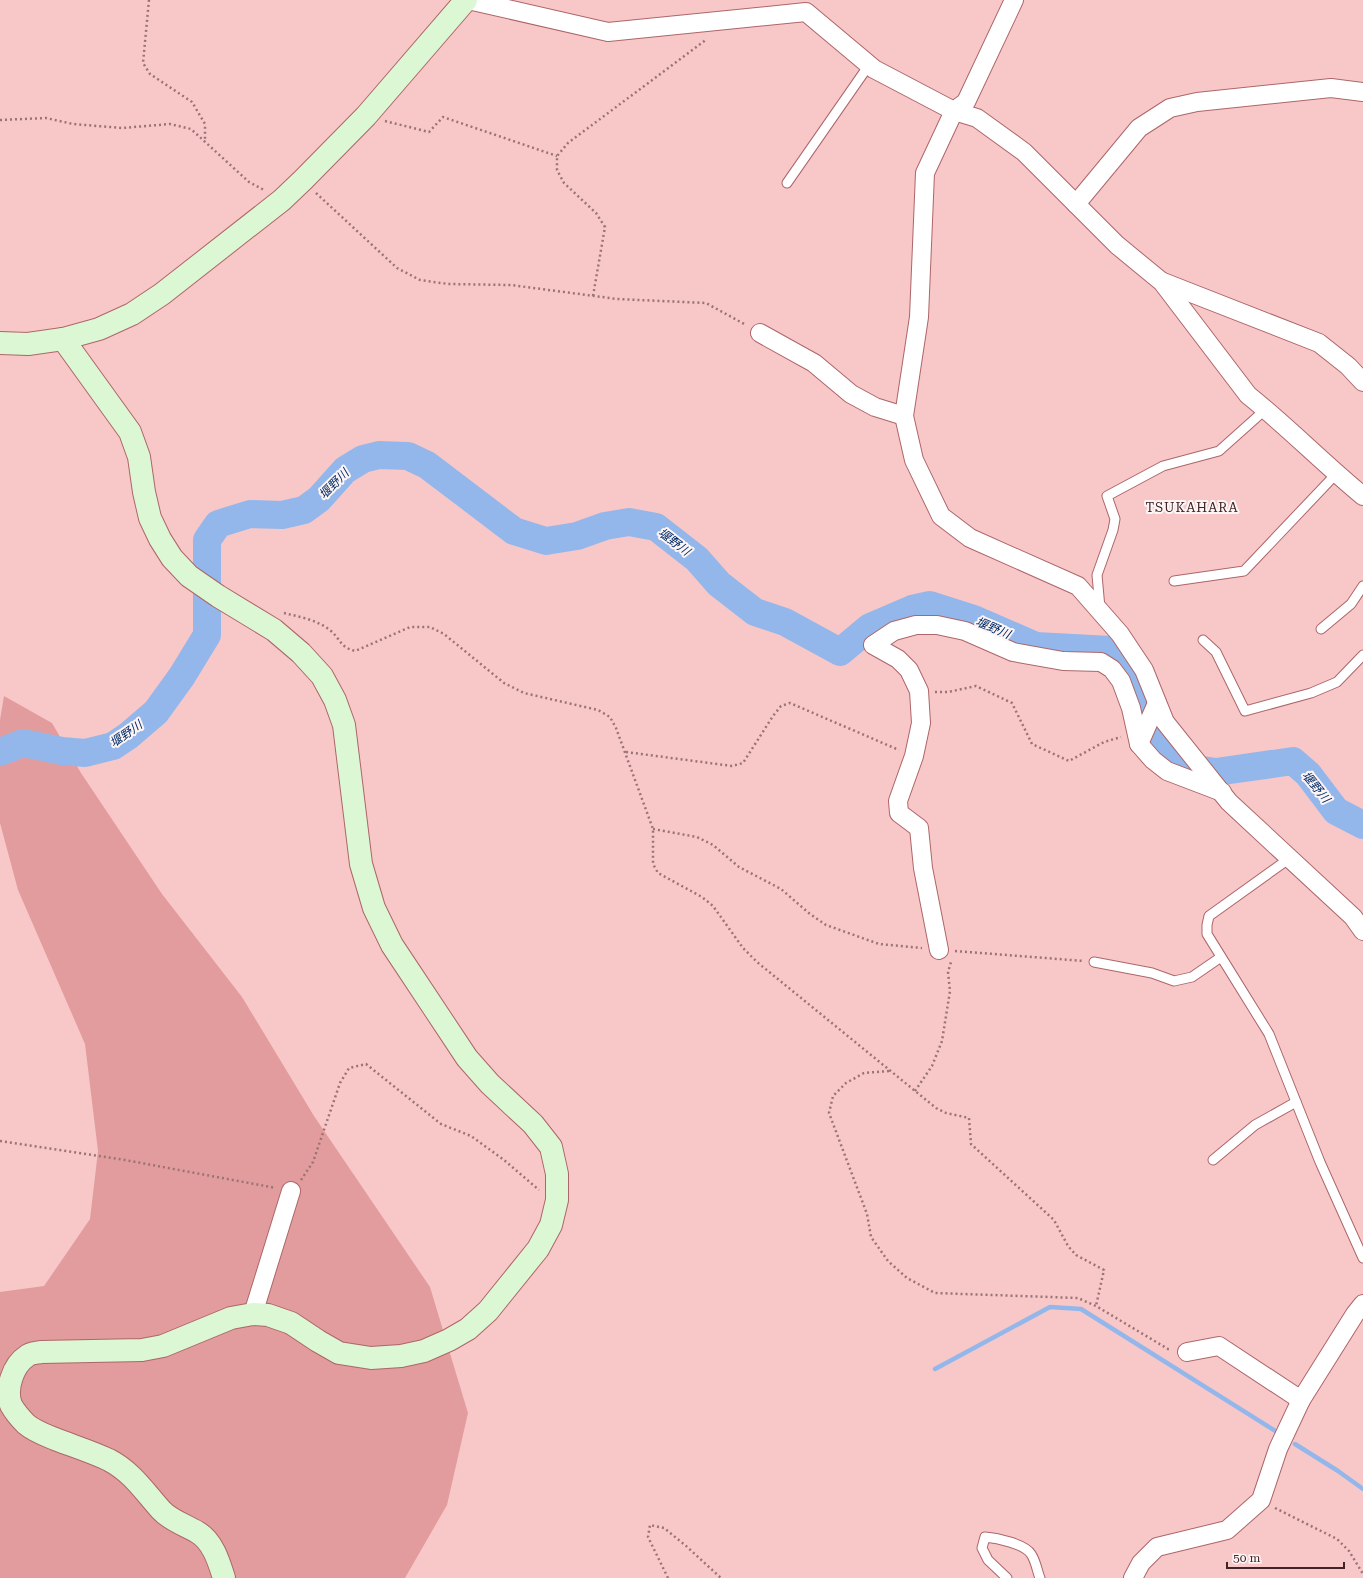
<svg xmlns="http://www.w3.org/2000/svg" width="1363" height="1578" viewBox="0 0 1363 1578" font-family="'Roboto Serif','Noto Sans JP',serif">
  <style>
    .green { fill: #e29c9e }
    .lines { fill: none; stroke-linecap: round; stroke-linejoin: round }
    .stream { stroke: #94b7eb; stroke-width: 4.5 }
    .river { stroke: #94b7eb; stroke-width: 28 }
    .lane-casing { stroke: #ad6669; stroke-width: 11 }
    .street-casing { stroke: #ad6669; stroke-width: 20 }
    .secondary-casing { stroke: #ad6669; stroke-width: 24 }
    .path { stroke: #9a7475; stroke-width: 2.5; stroke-dasharray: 2 3; stroke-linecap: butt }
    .lane { stroke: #fff; stroke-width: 9 }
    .street { stroke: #fff; stroke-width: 18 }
    .secondary { stroke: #dcf7d3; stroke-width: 22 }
    .labels { text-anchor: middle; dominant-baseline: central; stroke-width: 4; stroke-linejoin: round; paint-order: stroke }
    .water-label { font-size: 12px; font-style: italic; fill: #002a66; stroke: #fdf5f5 }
    .quarter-label { font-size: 13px; letter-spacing: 1px; fill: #412425; stroke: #fdf5f5 }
  </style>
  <rect width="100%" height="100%" fill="#f8c8c9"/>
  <path class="green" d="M4 696 52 723 81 773 162 894 242 997 314 1116 430 1287 468 1413 447 1505 405 1578H0V1292L44 1286 90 1219 98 1151 85 1044 18 890 0 823V720Z"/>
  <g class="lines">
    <g class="stream">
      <path d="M935 1369 1050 1307 1081 1309 1277 1432"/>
      <path d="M1295 1444 1338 1471 1363 1489"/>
    </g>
    <path class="river" d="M0 752 23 743 62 751 85 753 113 746 128 736 156 712 182 676 207 635V540L218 524 250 514 282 515 304 510 319 499 345 470 363 459 379 455 408 456 427 465 514 531 546 541 577 536 605 526 629 522 656 527 697 559 719 584 755 612 785 622 840 652 870 627 912 609 930 605 974 619 1036 646 1111 650 1127 668 1156 744 1183 767 1216 772 1293 761 1308 774 1336 811 1363 825"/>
    <g class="lane-casing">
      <g id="lane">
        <path d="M787 183 869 65"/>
        <path d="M1174 581 1244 571 1336 474"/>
        <path d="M1100 608 1097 575 1113 530 1115 519 1107 496 1163 466 1219 451 1266 409"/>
        <path d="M1321 629 1351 604 1363 586"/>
        <path d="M1203 640 1216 652 1245 711 1311 693 1337 682 1363 655"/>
        <path d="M1290 858 1209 916 1207 925V934L1269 1034 1320 1162 1363 1258"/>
        <path d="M1094 962 1152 973 1174 981 1192 977 1221 957"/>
        <path d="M1213 1160 1255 1125 1296 1102"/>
        <path d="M1007 1578 988 1560 982 1548 985 1537C997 1538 1025 1544 1031 1554 1036 1561 1037 1571 1040 1578"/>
      </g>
    </g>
    <g class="street-casing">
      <g id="street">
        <path d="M468 0 608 32 806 12 874 69 954 111 977 118 1024 152 1117 245 1162 282 1248 395C1288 427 1324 464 1363 496"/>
        <path d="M1014 0 966 102 954 111 925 173 919 317 904 416 914 460 941 516 970 538 1078 586 1120 634 1144 670 1165 722 1229 802 1353 917 1363 931"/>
        <path d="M1076 204 1139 128 1170 108 1197 102 1331 88 1363 92"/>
        <path d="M1163 282 1319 343 1348 366 1363 382"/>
        <path d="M760 333 814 363 851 394 875 407 904 416"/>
        <path d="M1139 744 1157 703"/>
        <path d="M939 950 923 868 919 828 899 813 898 801 914 756 921 723 919 691 909 670 898 659 873 645 894 631 916 625H937L965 631 1013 652 1063 661 1101 662 1112 669 1121 681 1131 708 1139 744 1153 760 1167 771 1222 792"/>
        <path d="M253 1314 291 1191"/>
        <path d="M1187 1352 1219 1346 1301 1400"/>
        <path d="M1133 1578 1141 1563 1157 1547 1227 1530 1261 1500 1278 1449 1301 1400 1355 1314 1363 1304"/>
      </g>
    </g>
    <g class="secondary-casing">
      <g id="secondary">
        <path d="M63 339 130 432 139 457 144 492 150 518 160 539 172 558 189 576 218 596 274 630 301 653 322 676 335 700 344 725 361 864 374 908 392 945 467 1058 490 1084 533 1124 551 1147 557 1174V1200L551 1225 538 1249 488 1311 468 1329 449 1340 424 1351 401 1356 371 1358 339 1353 318 1341 291 1323 268 1315 253 1314 231 1318 163 1346 142 1350 41 1352C37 1353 30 1353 27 1356 13 1365 5 1389 11 1405 15 1412 20 1418 26 1424 34 1431 45 1435 55 1439 73 1446 92 1452 109 1460 132 1472 144 1491 161 1510 170 1520 185 1525 197 1532 213 1541 219 1562 224 1578"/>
        <path d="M0 343 28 344 63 339 99 329 132 314 162 294 282 200 303 180 366 116 466 0"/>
      </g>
    </g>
    <g class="path">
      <path d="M149 0 143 63 150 74 192 102 205 124V141"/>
      <path d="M0 120 46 118 73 124 122 128 170 124 191 129 249 182 264 190"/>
      <path d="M385 121 429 132 443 117 557 156"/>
      <path d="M316 193 397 268 420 280 448 284 511 285 617 299 706 303 746 325"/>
      <path d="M593 296 605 227 596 213 564 183 557 170V156L568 143 707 39"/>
      <path d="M284 613C300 617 318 620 331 631 341 640 340 647 355 651L410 627H430L444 634 504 683 524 693 598 710 610 717 616 728 653 829V864L658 873 702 897 713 906 743 948 757 962 936 1108 946 1113 969 1118 971 1144 1054 1220 1068 1246 1076 1255 1104 1270 1096 1306"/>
      <path d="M935 692H948L976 686 1012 703 1032 744 1069 761 1104 742 1121 737"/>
      <path d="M626 752 732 766 743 763 773 716 781 706 790 703 899 750"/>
      <path d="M653 829 697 837 713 845 739 867 781 889 810 914 826 925 879 944 922 948"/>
      <path d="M955 951 1084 961"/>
      <path d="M889 1071 864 1073 846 1083 833 1096 829 1113 867 1214 871 1237 888 1261 907 1278 935 1293 1078 1298 1096 1306 1168 1349H1171"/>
      <path d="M915 1091 932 1066 942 1041 950 991 948 972 951 962"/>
      <path d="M0 1141 125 1160 276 1188"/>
      <path d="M301 1180 313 1162 340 1083 349 1068 366 1064 441 1124 471 1136 504 1160 539 1190"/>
      <path d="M1275 1508 1337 1539 1349 1551 1363 1574"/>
      <path d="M668 1578 648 1537 650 1525 664 1528 685 1545 721 1578"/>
    </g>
    <use href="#lane" class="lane"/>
    <use href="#street" class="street"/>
    <use href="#secondary" class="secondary"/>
  </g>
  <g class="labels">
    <g class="water-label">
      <text transform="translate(334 484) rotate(-45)">堰野川</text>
      <text transform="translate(674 542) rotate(37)">堰野川</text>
      <text transform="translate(993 628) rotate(23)">堰野川</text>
      <text transform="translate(126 734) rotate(-35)">堰野川</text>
      <text transform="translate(1316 787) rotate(51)">堰野川</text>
    </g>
    <g class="quarter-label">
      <text x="1192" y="507">TSUKAHARA</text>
    </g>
  </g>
  <path d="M1227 1562v6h117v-6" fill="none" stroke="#412425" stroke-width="2"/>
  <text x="1233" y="1562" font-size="12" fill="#412425" stroke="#fdf5f5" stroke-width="3" paint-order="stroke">50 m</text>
</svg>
